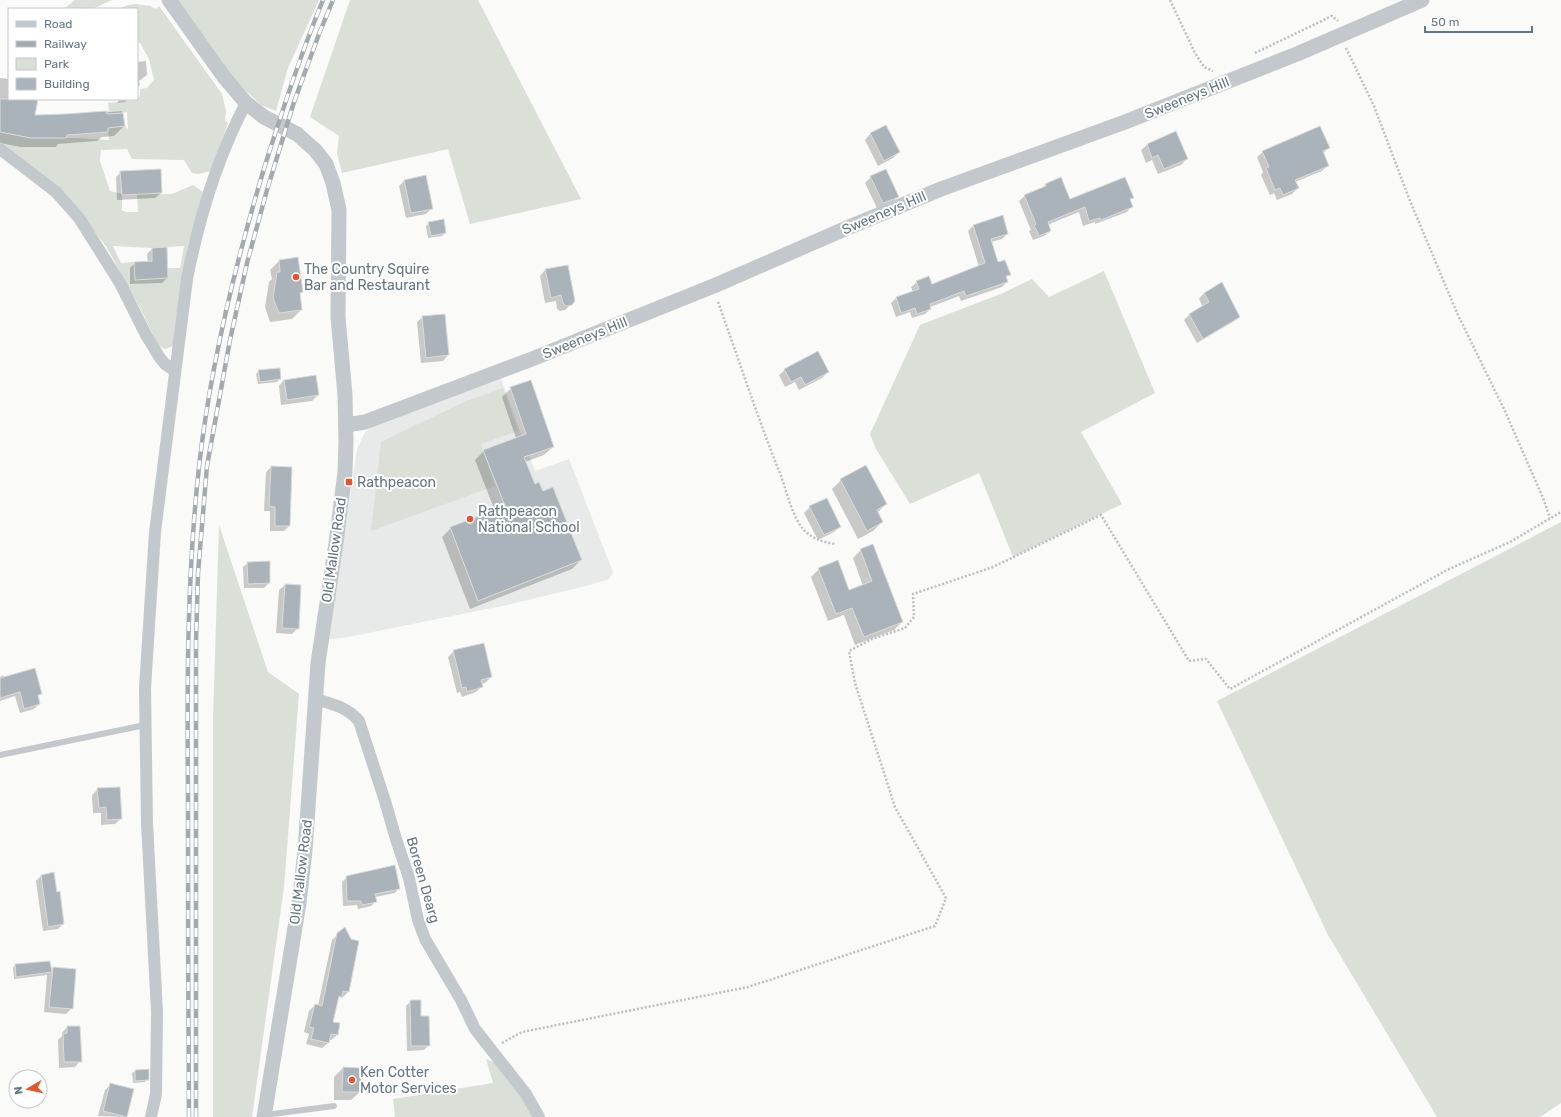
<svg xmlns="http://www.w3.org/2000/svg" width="1561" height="1117" viewBox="0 0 1561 1117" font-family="Rubik,sans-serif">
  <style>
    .built { fill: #e8e9e9 }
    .green { fill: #dadfd7; fill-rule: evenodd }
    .shadow { fill: #0003 }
    .building { fill: #aab3b9; stroke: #dcdcda }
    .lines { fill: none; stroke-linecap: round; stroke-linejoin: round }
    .path { stroke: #bbbfc2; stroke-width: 2.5; stroke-dasharray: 2 2; stroke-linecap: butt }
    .service { stroke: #c3c8cc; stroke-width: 6 }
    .minor { stroke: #c3c8cc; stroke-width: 12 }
    .tertiary { stroke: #c3c8cc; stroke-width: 15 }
    .rail-casing { stroke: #a2aab0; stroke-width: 4.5 }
    .rail { stroke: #fff; stroke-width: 3; stroke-dasharray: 9; stroke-linecap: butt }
    .poi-dot { fill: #e4572e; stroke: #fff; stroke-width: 1.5 }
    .labels { text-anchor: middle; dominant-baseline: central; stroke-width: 4; stroke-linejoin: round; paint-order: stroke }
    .street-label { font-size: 14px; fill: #657683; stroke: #fff }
    .poi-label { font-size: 14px; fill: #657683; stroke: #fff; text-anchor: start }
  </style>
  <rect width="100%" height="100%" fill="#fafaf8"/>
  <path class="built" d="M501 379 535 471 569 459 611 567 613 573 609 579 586 586 507 605 343 638 329 639 357 449 365 432 375 424Z"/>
  <g class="green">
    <path d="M75 0H112L92 9H64Z"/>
    <path d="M177 0H319L288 68 276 111 261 105 234 80Z"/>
    <path d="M350 0H478L581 199 470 224 448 149 342 173 337 153 339 136 310 117Z"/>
    <path d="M136 4 150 6 156 9 159 6 222 94 226 111 225 121 228 123 211 171 198 174 192 173 184 160 132 159 127 149 101 150 100 161 110 191 122 194V210L126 212H138L137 194H172L193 185 203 192 188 245 174 346 165 349 158 345 141 310 106 246 61 191 0 142V132L31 138H77L109 140 106 111H109L108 103 136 100 140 96V89L147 88 154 80 149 59 140 43 137 42V9H119L128 5ZM127 112 128 130 125 126 114 127 113 114ZM113 246 152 248 184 246 180 268H167V278L135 280 134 262 121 263Z"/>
    <path d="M1104 271 1155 393 1081 432 1122 504 1013 557 979 473 910 504 876 449 870 434 920 325 1003 293 1032 279 1049 297Z"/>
    <path d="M503 388 518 431 481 444 495 486 371 531 381 442 466 401Z"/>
    <path d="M1561 522V1103L1540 1117H1437L1328 935 1217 701Z"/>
    <path d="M219 525 268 672 299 694 284 887 252 1117H213V720Z"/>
    <path d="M486 1059 496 1063 536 1117H395L393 1099 493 1083Z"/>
  </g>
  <g class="shadow">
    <path d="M146 61 147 75 139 81 140 85 137 87V62Z"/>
    <path d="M0 78 9 79V99H37L34 116H65L122 111 124 126 114 136 102 137 97 141 58 144 56 147H21L0 143Z"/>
    <path d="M118 99H128L125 102 118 103Z"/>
    <path d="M886 126 899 152 893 158 878 166 865 140 870 134Z"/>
    <path d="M1176 133 1187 159 1181 165 1158 174 1152 160 1146 163 1141 150 1147 145Z"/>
    <path d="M1328 148 1323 154 1328 165 1322 171 1295 182 1298 188 1292 194 1277 200 1274 193 1270 195 1261 175 1263 172 1257 157 1263 152Z"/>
    <path d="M121 172 161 193 155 198 117 200 116 177Z"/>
    <path d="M871 177 898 197 892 202 877 208 865 183Z"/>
    <path d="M405 180 432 208 426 214 406 218 399 186Z"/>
    <path d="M1046 184 1069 201 1132 197 1130 200 1132 206 1127 212 1095 224V222L1083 226 1079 212 1047 225 1050 231 1044 236 1033 240 1029 231 1031 230 1019 201 1025 196 1041 189Z"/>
    <path d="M429 223 445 233 442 236 428 238 426 226Z"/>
    <path d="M974 225 1007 234 1002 239 991 242 998 263 1009 274 1006 278 1007 282 1002 287 961 301 959 296 930 307V309L925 314 912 318 910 312 896 317 891 303 896 298 913 292 911 287 917 282 931 285 979 267 968 231Z"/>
    <path d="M152 249 167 278 162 283 130 284V268L135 263H148L147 254Z"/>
    <path d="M279 261 302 292 299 294 301 310 292 319 270 322 265 307 269 282 272 279 270 270Z"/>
    <path d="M545 270 571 304 565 310 560 311 557 309 556 301 545 303 540 276Z"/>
    <path d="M1204 293 1239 317 1233 322 1197 343 1184 320 1189 315 1203 307 1199 299Z"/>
    <path d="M423 317 448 355 443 361 421 363 417 322Z"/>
    <path d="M785 370 828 372 822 378 799 390 795 382 785 387 779 375Z"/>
    <path d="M259 371 280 379 277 382 258 384 256 374Z"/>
    <path d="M284 380 318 395 312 401 281 405 279 386Z"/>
    <path d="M511 388 553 447 544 455 525 462 534 485 581 560 572 569 470 609 442 537 451 528 495 511 475 460 484 451 516 438 502 397Z"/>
    <path d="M271 467 289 526 284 531H270V511H264L266 472Z"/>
    <path d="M866 467 886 504 877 513 882 522 873 531 858 539 832 489 841 480Z"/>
    <path d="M810 507 840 527 834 532 818 540 804 513Z"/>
    <path d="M861 550 902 622 894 630 855 645 844 615 828 621 811 577 819 569 849 591 863 586 853 558Z"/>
    <path d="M248 563 269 583 264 588H244L243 567Z"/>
    <path d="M285 585 300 586 298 628 292 634 276 633 279 590Z"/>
    <path d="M454 651 491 677 485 683 481 684 482 686 476 692 462 697 460 692 457 693 448 657Z"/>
    <path d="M3 675 4 678 41 693 37 697 39 704 34 709 20 713 15 696 0 701V677Z"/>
    <path d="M98 789 121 818 115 824 101 825V813H93L92 795Z"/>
    <path d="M53 874 63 924 58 929 43 931 36 881 41 876Z"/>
    <path d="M347 877 399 888 395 893 375 897 376 901 371 906 358 909 357 905 343 906 342 882Z"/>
    <path d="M338 934 350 940 358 941 348 992 342 998 340 997 338 1000 332 1022 337 1035 331 1040H329L328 1043 322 1048 306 1044 309 1034 304 1032 309 1011 315 1005 318 1006 332 940Z"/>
    <path d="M15 965 50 971 53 968 72 1008 66 1014 44 1012 47 975 14 979 13 968Z"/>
    <path d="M411 1001 420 1017 429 1045 424 1050 407 1051 406 1006Z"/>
    <path d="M67 1027 80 1061 75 1067 59 1068 58 1040 62 1036V1033Z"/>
    <path d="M343 1068 360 1092 351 1100H334V1077Z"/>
    <path d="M148 1070V1079L145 1082 133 1083 132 1073 135 1071Z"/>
    <path d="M111 1084 133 1090 125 1117 98 1116 105 1090Z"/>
  </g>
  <g class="building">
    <path d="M0 99H38L35 115 65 114 106 111 107 114 123 113 125 126 108 128V132L67 135 66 138H31L0 132Z"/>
    <path d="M886 125 900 152 884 161 870 133Z"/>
    <path d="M1320 126 1330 148 1323 151 1329 166 1295 180 1299 188 1283 195 1280 188 1275 190 1266 168 1269 167 1262 151Z"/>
    <path d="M1176 131 1188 159 1164 169 1158 155 1152 158 1147 144Z"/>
    <path d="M161 169 162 193 122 195 120 171Z"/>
    <path d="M886 169 899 197 883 203 870 176Z"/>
    <path d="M426 175 433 209 411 213 404 180Z"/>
    <path d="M1061 177 1070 199 1125 177 1134 198 1130 199 1133 207 1101 220 1100 218 1089 221 1085 207 1048 222 1051 231 1039 236 1034 225 1036 224 1024 195 1046 186 1045 184Z"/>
    <path d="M1003 215 1008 234 991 239 998 262 1005 260 1011 275 1006 276 1008 282 966 296 964 291 930 304 931 309 917 314 915 308 901 313 896 297 919 289 916 281 929 276 932 284 985 263 973 225Z"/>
    <path d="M444 219 446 233 431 236 428 222Z"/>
    <path d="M167 247 168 278 135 280 134 262 152 261V248Z"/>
    <path d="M298 257 303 292 300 293 302 310 279 313 273 298 277 272H280L279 260Z"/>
    <path d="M568 265 575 301 572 305 566 306 563 303 561 295 551 298 545 269Z"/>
    <path d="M1222 282 1240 317 1203 339 1189 314 1209 302 1204 293Z"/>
    <path d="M445 314 449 355 426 358 422 316Z"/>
    <path d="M818 351 829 372 805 385 801 377 791 382 784 369Z"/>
    <path d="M280 368 281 379 260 382 258 370Z"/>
    <path d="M316 375 319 395 287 400 284 380Z"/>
    <path d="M531 380 554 447 524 457 535 484 539 482 543 491 553 487 582 560 478 601 450 527 505 506 483 450 526 434 510 387Z"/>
    <path d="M866 465 887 504 877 510 883 522 867 531 840 479Z"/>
    <path d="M271 466 292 467 290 526H275V507L269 506Z"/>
    <path d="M827 498 841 527 824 535 809 506Z"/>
    <path d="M873 544 903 622 864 637 852 608 836 614 818 568 838 560 849 590 872 581 860 549Z"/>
    <path d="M270 561V583L248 584 247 562Z"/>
    <path d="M285 584 301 585 299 629 282 628Z"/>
    <path d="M484 643 492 677 481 680 483 687 467 692 466 687 462 688 453 650Z"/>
    <path d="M35 668 42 694 38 695 40 704 24 709 20 692 0 698V678Z"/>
    <path d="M120 787 122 819 107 820 106 807 99 808 97 788Z"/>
    <path d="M395 865 400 889 375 894 377 902 362 905 361 901H347L346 876Z"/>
    <path d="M54 872 57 892 60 891 64 924 48 927 41 875Z"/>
    <path d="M345 927 351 939 359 941 349 992 343 991 342 997 339 996 333 1022 340 1023 338 1035 331 1034 329 1043 311 1039 314 1028 309 1027 315 1004 322 1006 337 933Z"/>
    <path d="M50 961 52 972 16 977 15 964Z"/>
    <path d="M53 967 76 969 73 1009 49 1007Z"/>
    <path d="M410 1000H421V1016H429L430 1046H411Z"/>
    <path d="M67 1026H80L82 1062H64L63 1034 67 1033Z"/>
    <path d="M343 1067 361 1068V1092H342Z"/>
    <path d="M149 1069V1080L135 1081V1070Z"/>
    <path d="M110 1083 134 1089 127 1117 103 1111Z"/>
  </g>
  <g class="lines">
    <g class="path">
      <path d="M1170 0 1195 53 1204 67 1213 71"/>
      <path d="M1346 48 1374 106 1410 201 1457 313 1504 409 1543 498 1550 518"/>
      <path d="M1255 53 1332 16 1338 21"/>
      <path d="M718 302C739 360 758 419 781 476 787 493 792 515 803 529 812 539 823 542 835 544"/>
      <path d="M502 1043 522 1032 748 987 935 926 946 898 895 807 855 683 849 651 872 639 905 628 914 617 913 594 993 567 1101 515 1189 661 1206 659 1230 689 1449 569 1510 542 1561 512"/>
    </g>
    <g class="service">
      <path d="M0 755 145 725"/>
      <path d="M265 1115 334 1106"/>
    </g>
    <g class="minor">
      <path d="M0 149 56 192 79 218 120 283 146 335 160 358 165 364 175 371"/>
      <path d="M315 699C332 704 347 707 359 721L385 801 396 839 409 878 418 920 425 939 461 1000 475 1029 526 1094 539 1117"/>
      <path d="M151 1117 156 1094 157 1012 147 823 145 688 155 532 187 279C199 218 217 158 246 103"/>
    </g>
    <g class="tertiary">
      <path d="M169 0 224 77 246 103 264 117 297 134 315 150 326 164 333 183 339 210 338 317 345 395 346 441 345 472 336 543 318 663 305 851 299 903 264 1117"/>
      <path d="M346 425 365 422 532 359 716 285 847 228 941 189 1125 122 1297 54 1422 0"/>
    </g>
    <g class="rail-casing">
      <g id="rail">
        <path d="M189 1117C188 1009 188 900 188 792 187 683 187 575 199 467 210 367 234 269 263 172 281 114 300 56 323 0"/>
        <path d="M196 1117V642L198 573 207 466 230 340 247 263 267 190 294 102 319 34 333 0"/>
      </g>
    </g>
    <use href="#rail" class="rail"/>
  </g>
  <g class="poi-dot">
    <circle cx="296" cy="277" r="4"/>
    <rect x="345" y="478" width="8" height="8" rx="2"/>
    <circle cx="470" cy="519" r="4"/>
    <circle cx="352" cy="1080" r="4"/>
  </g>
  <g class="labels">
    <g class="street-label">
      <text transform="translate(1187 98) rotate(-22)">Sweeneys Hill</text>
      <text transform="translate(884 213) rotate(-23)">Sweeneys Hill</text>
      <text transform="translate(585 338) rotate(-22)">Sweeneys Hill</text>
      <text transform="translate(334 550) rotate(-82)">Old Mallow Road</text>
      <text transform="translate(301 872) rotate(-83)">Old Mallow Road</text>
      <text transform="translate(423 880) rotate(74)">Boreen Dearg</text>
    </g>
    <g class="poi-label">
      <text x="304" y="269">The Country Squire<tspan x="304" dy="16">Bar and Restaurant</tspan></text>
      <text x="357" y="482">Rathpeacon</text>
      <text x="478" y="511">Rathpeacon<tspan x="478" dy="16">National School</tspan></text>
      <text x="360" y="1072">Ken Cotter<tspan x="360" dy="16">Motor Services</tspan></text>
    </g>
  </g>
  <rect x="8" y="8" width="130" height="92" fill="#ffffff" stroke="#c1c8cd"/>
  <rect x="16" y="21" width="20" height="6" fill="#c3c8cc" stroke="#c1c8cd"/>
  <text x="44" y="28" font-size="12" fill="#657683">Road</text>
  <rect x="16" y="41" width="20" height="6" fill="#a2aab0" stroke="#c1c8cd"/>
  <text x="44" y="48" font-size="12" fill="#657683">Railway</text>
  <rect x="16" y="58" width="20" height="12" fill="#dadfd7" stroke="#c1c8cd"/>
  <text x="44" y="68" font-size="12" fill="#657683">Park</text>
  <rect x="16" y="78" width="20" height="12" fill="#aab3b9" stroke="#c1c8cd"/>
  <text x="44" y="88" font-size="12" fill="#657683">Building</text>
  <g transform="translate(28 1089) rotate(261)"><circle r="19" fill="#ffffff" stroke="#c1c8cd"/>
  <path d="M0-3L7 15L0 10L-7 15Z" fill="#e4572e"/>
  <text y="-6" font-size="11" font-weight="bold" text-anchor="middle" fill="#657683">N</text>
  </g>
  <path d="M1425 26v6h107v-6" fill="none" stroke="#657683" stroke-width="2"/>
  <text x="1431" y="26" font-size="12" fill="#657683" stroke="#ffffff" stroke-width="3" paint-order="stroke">50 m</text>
</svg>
